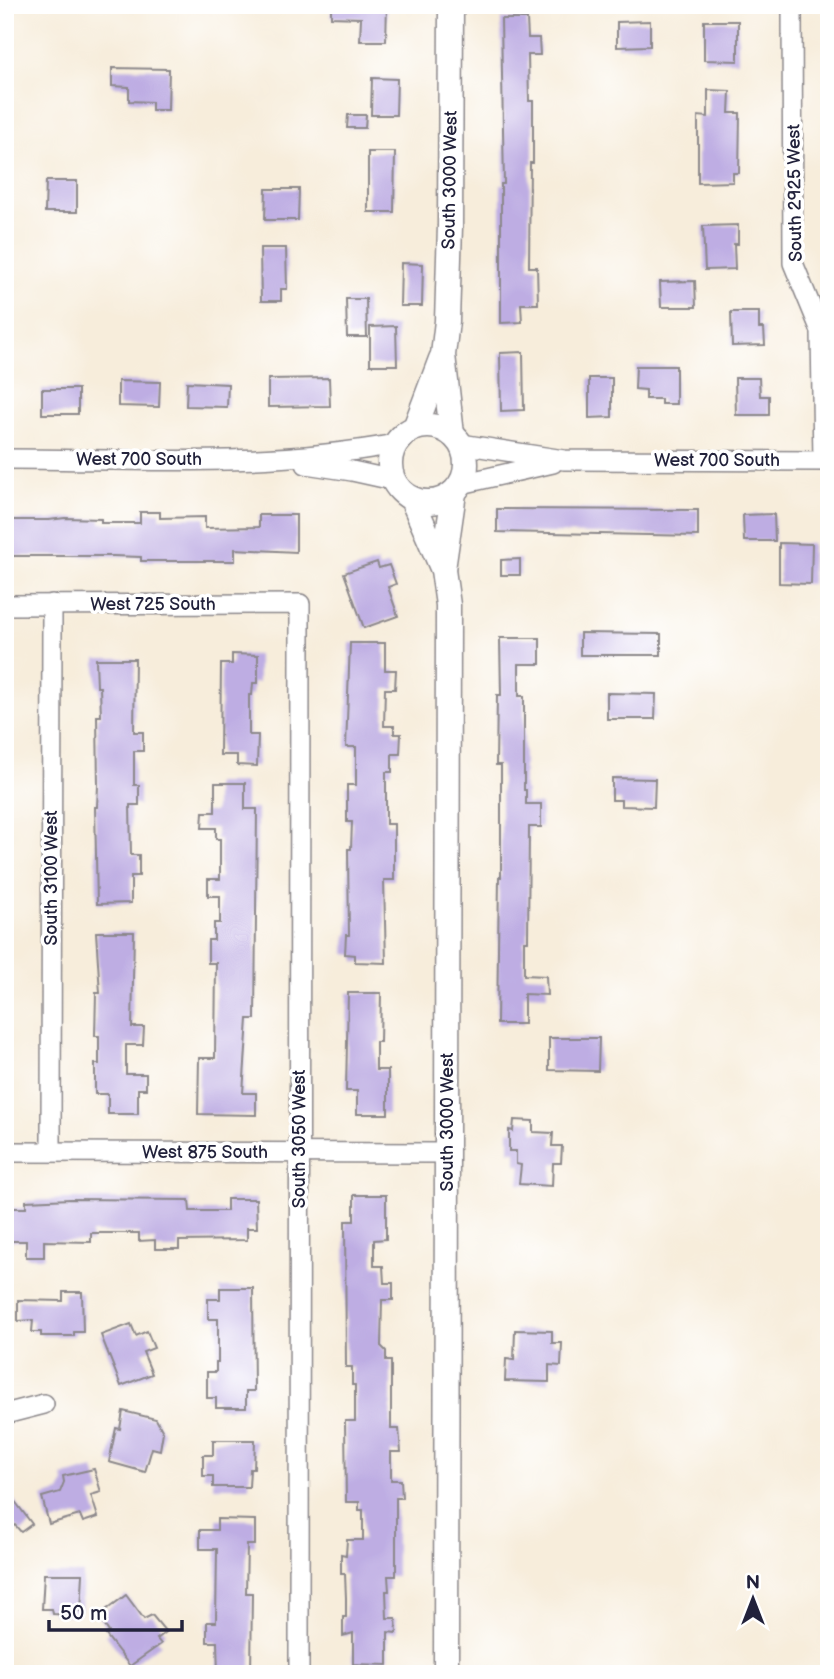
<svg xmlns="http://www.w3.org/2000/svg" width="834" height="1679" viewBox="0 0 834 1679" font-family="'Balsamiq Sans',sans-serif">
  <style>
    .building { fill: #beade3 }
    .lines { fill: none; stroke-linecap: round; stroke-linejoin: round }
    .minor-casing { stroke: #8c888b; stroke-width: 22 }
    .major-casing { stroke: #8c888b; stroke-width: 27 }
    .minor { stroke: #fff; stroke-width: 19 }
    .major { stroke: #fff; stroke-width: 24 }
    .labels { text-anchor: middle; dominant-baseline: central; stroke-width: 7; stroke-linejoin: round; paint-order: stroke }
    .street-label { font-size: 18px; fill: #22223b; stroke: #fff }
  </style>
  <rect width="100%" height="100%" fill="#fff"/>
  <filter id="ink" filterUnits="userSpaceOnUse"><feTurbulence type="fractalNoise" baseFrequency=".0143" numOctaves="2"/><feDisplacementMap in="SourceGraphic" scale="14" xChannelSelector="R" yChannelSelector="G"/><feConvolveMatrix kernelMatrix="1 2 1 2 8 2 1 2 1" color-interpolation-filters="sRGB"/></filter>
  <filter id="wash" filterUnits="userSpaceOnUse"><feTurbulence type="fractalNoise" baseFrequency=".00686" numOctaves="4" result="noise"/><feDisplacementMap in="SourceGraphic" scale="28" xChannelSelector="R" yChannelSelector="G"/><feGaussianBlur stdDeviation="1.57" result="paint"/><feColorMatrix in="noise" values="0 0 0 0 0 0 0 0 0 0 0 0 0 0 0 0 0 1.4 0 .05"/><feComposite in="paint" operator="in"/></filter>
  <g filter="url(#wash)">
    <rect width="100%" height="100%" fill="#f7eddb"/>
    <g id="blocks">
      <g class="building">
        <path d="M331 5H387L386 41H360L361 18 331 17Z"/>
        <path d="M501 19H527L528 38H539L540 55H528L529 101H533V163H530L529 267H537L538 304H521L522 322 501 323V184H504Z"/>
        <path d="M650 21V46L617 47V22Z"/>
        <path d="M704 21H738V61L704 60Z"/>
        <path d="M112 68 169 69 168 110H152V102L129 101V87L112 86Z"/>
        <path d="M372 78 397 79 396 115H371Z"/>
        <path d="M708 90 730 91 729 113H740L739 173H733V182L698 183V116L708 117Z"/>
        <path d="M348 115H366L365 128H347Z"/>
        <path d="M368 152H395L394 212H368Z"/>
        <path d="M46 181H77V212H45Z"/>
        <path d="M266 189H299L298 220H265Z"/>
        <path d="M738 225V244H734L735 269 705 270 703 226Z"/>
        <path d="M260 248H286L287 289H281V301H261Z"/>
        <path d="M401 263 423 264 422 306H400Z"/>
        <path d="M695 281 696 307H661L660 282Z"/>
        <path d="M346 299H366L367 337H347Z"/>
        <path d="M731 312H759V328H764L765 345 732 346Z"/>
        <path d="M396 326 397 365H370V327Z"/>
        <path d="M523 352 524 410 501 411 500 353Z"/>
        <path d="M636 366H676V404H661V399H646V390L635 389Z"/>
        <path d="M329 378 330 406 268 407V379Z"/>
        <path d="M589 378H612V417L589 418Z"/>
        <path d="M735 378H759L760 396H769V415H736Z"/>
        <path d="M118 381 160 382 159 407 118 406Z"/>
        <path d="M187 382 228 384 227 407 186 406Z"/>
        <rect x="42" y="389" width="36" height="25"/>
        <path d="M497 509 698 510V536L497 532Z"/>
        <path d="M140 512H160V518L205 517V528L259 527V515H296V552L235 549V561H141V557L113 556H5V520H49L65 518 101 519V523H140Z"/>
        <path d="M774 514 775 541H744L743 515Z"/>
        <path d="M779 543 812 544 811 584 779 583Z"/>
        <path d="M520 559V575H501V560Z"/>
        <path d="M377 562 379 568 389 565 396 584 388 587 398 616 364 628 344 573Z"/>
        <path d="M580 633 661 634V655H580Z"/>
        <path d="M500 638H540V664H519V696H524V790H526V804H541V827H529L528 941H524V975L546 976 547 995 524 994V1024H497L499 877H501V765H496L497 695H501Z"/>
        <path d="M350 643H385V670H396L395 689H385L384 726H394V734H401L400 754H392V772H386V824H394V880H384L386 963 355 962V955L345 954 346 935H349L348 849H351L352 822H347V785H356V747H346Z"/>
        <path d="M232 654 258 655V683H253L252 695H249V735H258L257 766 237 765V755H220L221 664H232Z"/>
        <path d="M96 659H135L134 732H143V751H134V785H139V805H130L131 855H139V876H131V903L97 904 95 807H97L98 786 97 716H101L100 687H97Z"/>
        <path d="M607 693 656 694 655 719H607Z"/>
        <path d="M612 778 655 779 654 807 621 806V800H612Z"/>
        <path d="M215 783H245V809H257L255 1019H248L243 1093H256V1115L198 1114 199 1058H215L216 963H208V940H214V923H220V896H208V879H220V839H216V828H202L203 812H215Z"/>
        <path d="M96 932H134L132 1027H144L143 1045H126V1074H146V1089H138V1114H108V1094H95V1064H99V1036H95L96 993H100Z"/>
        <path d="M348 993H381L380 1042H376V1070H388V1114H357V1091H346Z"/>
        <path d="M549 1038H599L598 1071 549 1070Z"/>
        <path d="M514 1120 533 1121V1132L553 1133 552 1146H562L561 1163H553L552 1186 519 1184 521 1165 516 1164V1151H509V1130L513 1131Z"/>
        <path d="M354 1195H386V1239L374 1240V1266H383L384 1283H393V1300H382L381 1346 386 1351V1361H391V1429H399L401 1452H391V1480H401L402 1498H396V1576H388L389 1591H386L387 1618H396L397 1633 388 1632V1665L353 1664V1633L343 1636V1617H346V1598L345 1574H341V1554L346 1555 347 1540H363V1510H359V1502H346L345 1421H355V1385H352V1367H346L345 1221H354Z"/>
        <path d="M71 1199 189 1200 190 1211H227V1199H256L257 1228H247V1240L179 1241V1249H155V1240L139 1241V1233H91V1242L44 1241V1257H26V1241H5V1208H26V1201Z"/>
        <path d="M220 1288H253L254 1391H246V1408H216V1398H207V1372H216V1362H218V1319H208V1299H220Z"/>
        <path d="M63 1292H82L83 1332H74V1336H41V1332H32L33 1320 18 1321V1300L63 1301Z"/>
        <path d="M131 1324 136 1336 147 1331 154 1348 143 1352 152 1374 121 1386 101 1335Z"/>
        <path d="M515 1330 552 1331V1343H562L561 1366 549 1365V1382L505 1381 506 1359 514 1360Z"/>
        <path d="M123 1411 156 1419 163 1432 160 1450 152 1448 145 1472 109 1462 116 1428 120 1429Z"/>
        <path d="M213 1440H255L254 1469H250L249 1487H213V1476H203V1455H213Z"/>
        <path d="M94 1469 101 1492 91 1495 98 1517 83 1522 80 1515 49 1524 42 1497 60 1492 64 1482 63 1476Z"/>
        <path d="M5 1488 32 1524 21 1532 15 1525 5 1532Z"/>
        <path d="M217 1519 255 1520V1545H247L246 1593H252L251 1674H218L217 1642H207V1622H216L217 1549H200V1530H217Z"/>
        <path d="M44 1574H83L81 1611H72L71 1615 53 1614 52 1609H42Z"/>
        <path d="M126 1595 144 1619 152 1615 166 1632 157 1639 161 1644 130 1666 106 1635 109 1632 98 1616Z"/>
      </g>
    </g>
  </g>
  <g filter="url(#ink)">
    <use href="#blocks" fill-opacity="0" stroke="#8c888b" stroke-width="2"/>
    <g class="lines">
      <g class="minor-casing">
        <g id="minor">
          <path d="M792 5 793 263 821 331 823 461"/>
          <path d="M461 444 564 460 829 461"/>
          <path d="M5 459C135 459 267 468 395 444"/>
          <path d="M306 464 352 471 393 480"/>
          <path d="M461 484 553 463"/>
          <path d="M5 605 300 604 299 1674"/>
          <path d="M51 1151 52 604"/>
          <path d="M5 1152 447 1153"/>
          <path d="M5 1414 44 1404"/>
        </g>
      </g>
      <g class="major-casing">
        <g id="major">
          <path d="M451 5 450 226 447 321 443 355 452 434"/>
          <circle cx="428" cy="464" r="38"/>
          <path d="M415 428 441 359"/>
          <path d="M412 499 443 570 448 605 446 1674"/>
          <path d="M443 569 454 493"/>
        </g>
      </g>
      <use href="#minor" class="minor"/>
      <use href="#major" class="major"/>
    </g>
  </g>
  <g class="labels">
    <g class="street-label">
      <text transform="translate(450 180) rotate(-89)">South 3000 West</text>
      <text transform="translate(795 193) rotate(-91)">South 2925 West</text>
      <text x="139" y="459">West 700 South</text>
      <text x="717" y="460">West 700 South</text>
      <text x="153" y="604">West 725 South</text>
      <text transform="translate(51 878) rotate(-90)">South 3100 West</text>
      <text transform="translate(447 1122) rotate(-90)">South 3000 West</text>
      <text transform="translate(299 1139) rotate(-90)">South 3050 West</text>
      <text x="205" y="1152">West 875 South</text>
    </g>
  </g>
  <rect width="834" height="1679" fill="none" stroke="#fff" stroke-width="28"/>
  <g transform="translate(753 1599)" stroke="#ffffff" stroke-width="5" paint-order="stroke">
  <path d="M0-5L12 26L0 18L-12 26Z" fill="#22223b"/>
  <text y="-10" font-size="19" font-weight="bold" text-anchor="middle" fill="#22223b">N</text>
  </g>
  <path d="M49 1620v10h133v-10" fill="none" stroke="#22223b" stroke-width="3.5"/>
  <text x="60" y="1620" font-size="21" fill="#22223b" stroke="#ffffff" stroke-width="5" paint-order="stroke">50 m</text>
</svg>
